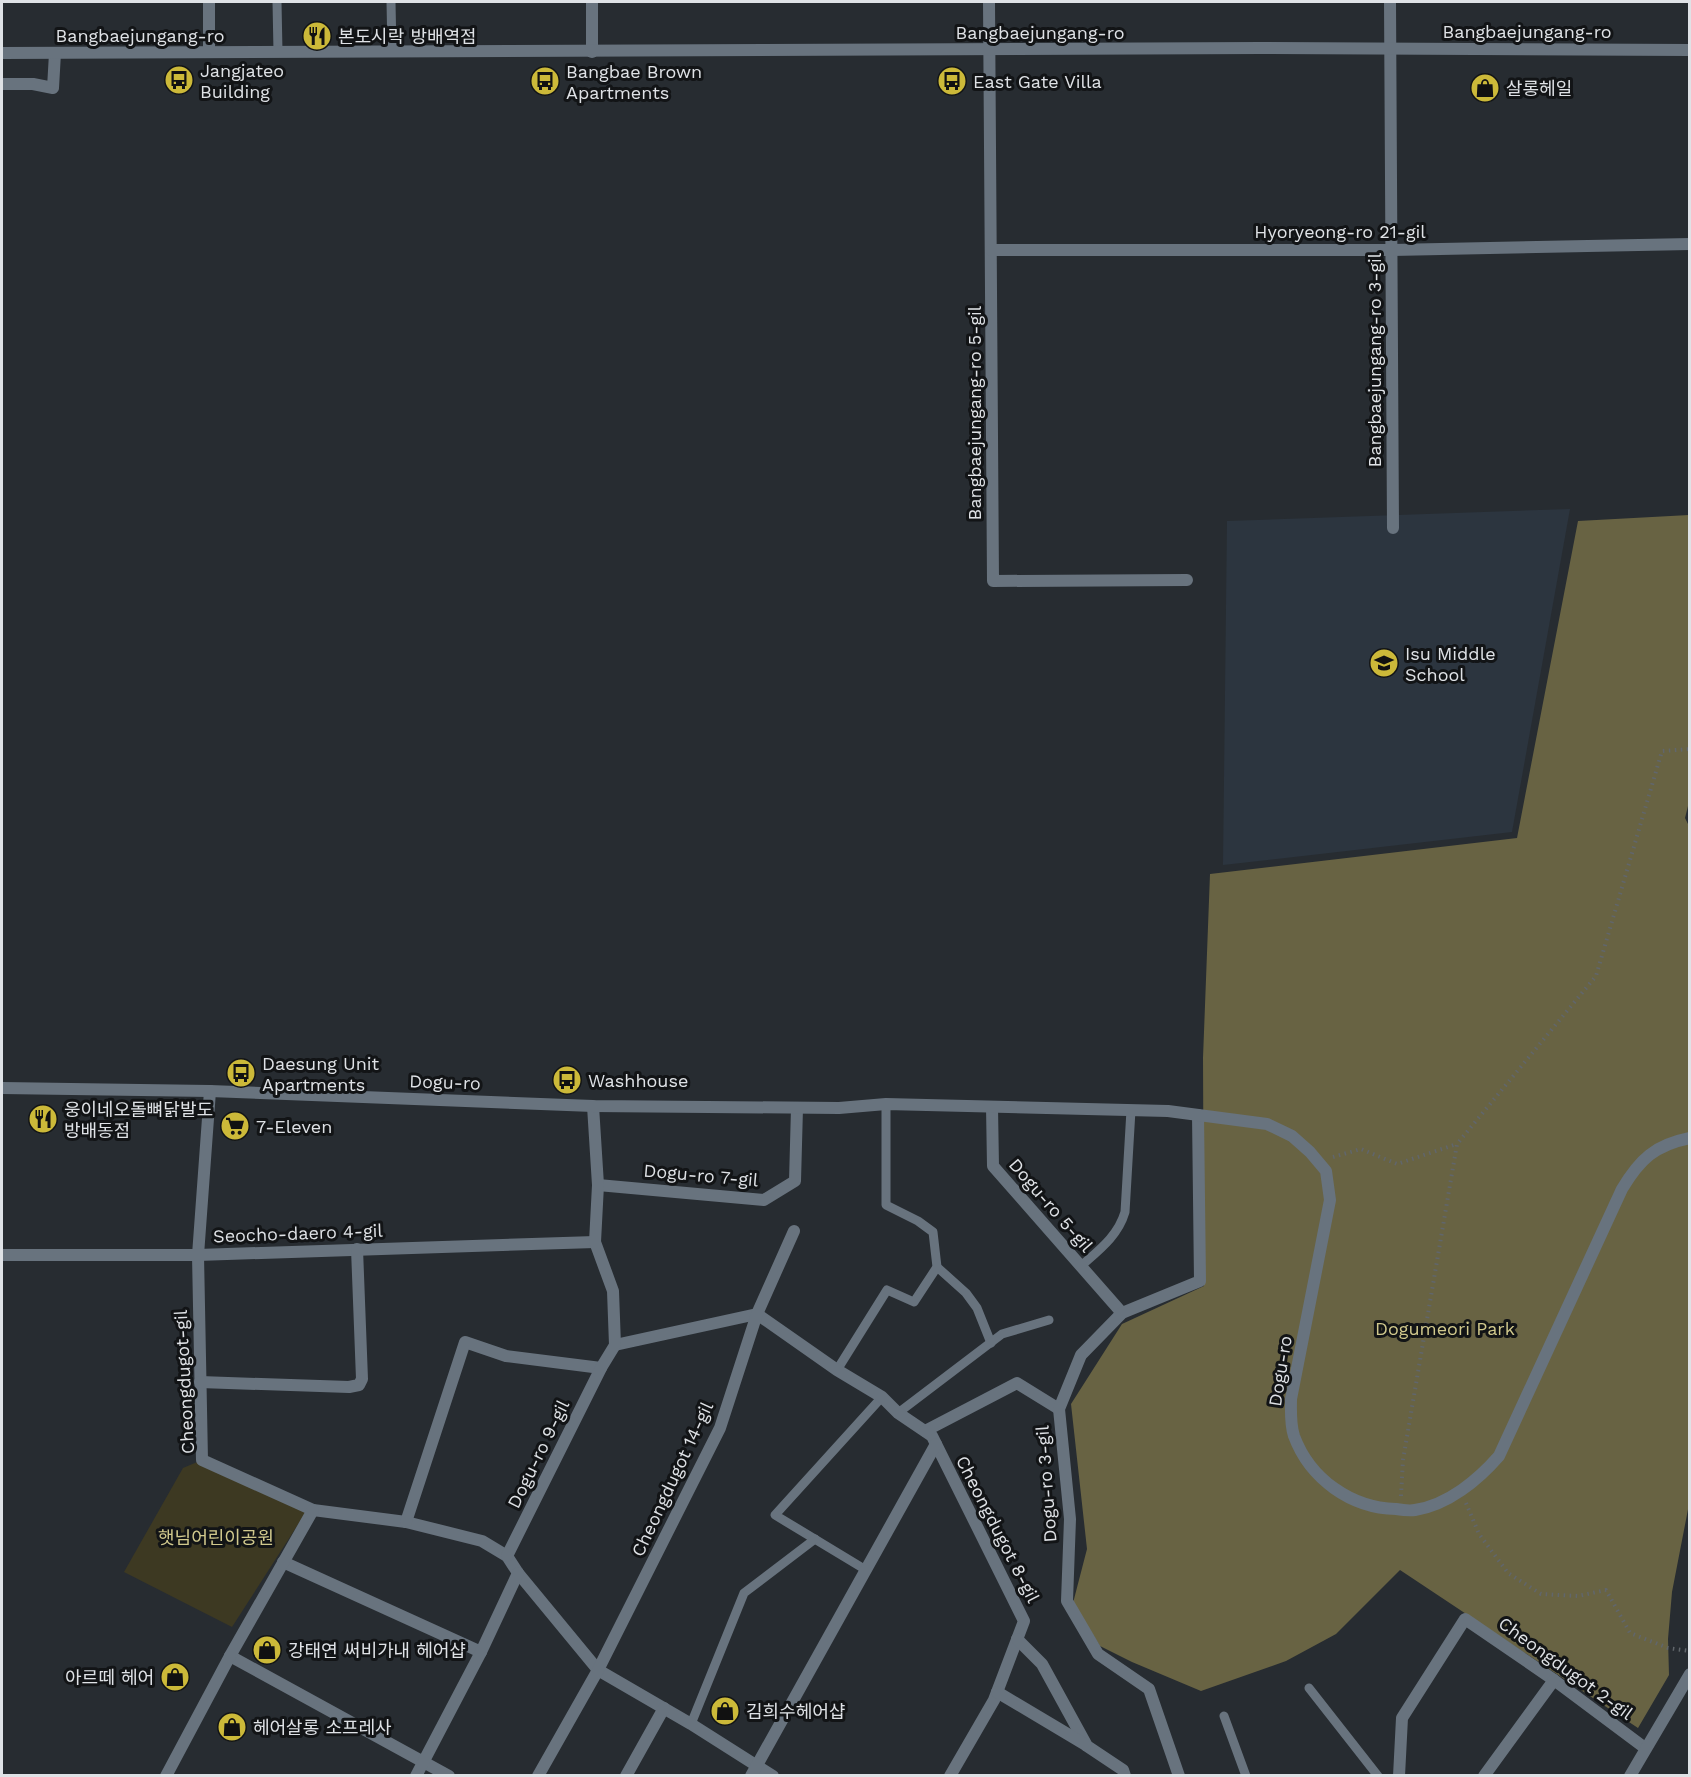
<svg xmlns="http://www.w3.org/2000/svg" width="1691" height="1777" viewBox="0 0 1691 1777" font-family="'Work Sans','Noto Sans KR',sans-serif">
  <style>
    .built { fill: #2c353f }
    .green { fill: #3d3922 }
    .forest { fill: #686343 }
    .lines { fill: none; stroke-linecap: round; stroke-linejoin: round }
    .path { stroke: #61666b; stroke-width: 4; stroke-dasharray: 1.5 4.5; stroke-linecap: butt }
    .service { stroke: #68737e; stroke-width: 9 }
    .minor { stroke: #68737e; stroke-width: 12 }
    .tertiary { stroke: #68737e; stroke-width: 12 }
    .labels { text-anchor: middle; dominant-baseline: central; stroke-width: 6; stroke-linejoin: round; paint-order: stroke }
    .street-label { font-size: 18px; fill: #dfe2e6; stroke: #121416 }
    .poi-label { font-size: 18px; fill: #dfe2e6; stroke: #121416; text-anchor: start }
    .park-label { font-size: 18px; fill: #d1c98d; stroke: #121416 }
  </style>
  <rect width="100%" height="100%" fill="#272c31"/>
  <path class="built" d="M1570 509 1512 832 1223 865 1227 521Z"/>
  <path class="green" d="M202 1460 306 1512 232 1627 124 1572 183 1468Z"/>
  <path class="forest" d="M1689 515 1690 798 1685 818 1690 828V1499L1672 1592 1668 1639 1669 1675 1638 1728 1400 1570 1336 1634 1286 1661 1201 1691 1132 1662 1100 1646 1073 1603 1087 1549 1071 1404 1122 1324 1204 1286 1203 1058 1210 874 1517 838 1578 521Z"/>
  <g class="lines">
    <g class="path">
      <path d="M1333 1157 1361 1149 1397 1164 1457 1144"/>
      <path d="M1401 1496 1403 1460 1457 1144 1596 976 1662 751 1690 749"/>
      <path d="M1466 1503 1479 1534 1508 1573 1541 1594 1578 1596 1606 1590 1630 1633 1668 1648 1690 1651"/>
    </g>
    <g class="service">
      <path d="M277 2 278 52"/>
      <path d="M391 2 392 52"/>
      <path d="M1081 1266C1099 1250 1118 1236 1125 1212L1131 1110"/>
      <path d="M937 1267 966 1293 977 1308 991 1343"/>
      <path d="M837 1370 887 1290 914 1302 937 1267 933 1232 918 1221 886 1205V1104"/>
      <path d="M898 1413 1002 1334 1049 1320"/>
      <path d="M866 1570 775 1515 882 1397"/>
      <path d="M1309 1688 1378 1776"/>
      <path d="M1224 1716 1246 1776"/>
      <path d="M691 1724 744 1593 815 1539"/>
    </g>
    <g class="minor">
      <path d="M209 2V52"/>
      <path d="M989 2 993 581 1187 580"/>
      <path d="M1390 2 1393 528"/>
      <path d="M592 52V2"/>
      <path d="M2 84H33L53 88 55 53"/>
      <path d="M991 250H1392L1690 244"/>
      <path d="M210 1091 198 1255 202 1460 313 1510 406 1522 482 1541 507 1556 518 1573 598 1670 691 1724 773 1776"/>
      <path d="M992 1107 993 1166 1122 1313"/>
      <path d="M598 1185 764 1200 795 1181 797 1108"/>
      <path d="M2 1255H198L595 1242"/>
      <path d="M615 1345 757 1314 837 1370 882 1397 898 1413 932 1436 1024 1621 994 1700 950 1776"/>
      <path d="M200 1382 349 1387 359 1385 362 1379 357 1249"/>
      <path d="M925 1431 1017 1383 1059 1409"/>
      <path d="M406 1522 465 1342 506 1356 601 1368"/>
      <path d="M507 1556 601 1368 615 1345 613 1291 595 1242 598 1185 593 1106"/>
      <path d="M283 1562 481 1652"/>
      <path d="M1017 1639 1042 1664 1087 1746 1123 1770 1125 1776"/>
      <path d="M230 1656 449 1776"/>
      <path d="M997 1692 1086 1745"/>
      <path d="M166 1776 230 1656 313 1510"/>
      <path d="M416 1776 481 1652 518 1573"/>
      <path d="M538 1776 598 1670 720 1428 757 1314 794 1231"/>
      <path d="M626 1776 664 1708"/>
      <path d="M751 1776 936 1444"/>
      <path d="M1179 1776 1149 1689 1098 1654 1067 1601 1070 1519 1059 1409 1081 1355 1122 1313 1200 1281 1198 1115"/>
      <path d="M1399 1776 1402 1718 1465 1619 1554 1680 1645 1748"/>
      <path d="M1484 1776 1554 1680"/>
      <path d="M1630 1776 1690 1674"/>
    </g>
    <g class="tertiary">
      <path d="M2 53 1261 48 1690 50"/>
      <path d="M2 1088 210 1091 593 1106 839 1108 886 1104 1168 1111 1267 1124 1292 1136 1310 1152 1326 1171 1330 1200 1291 1399C1291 1411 1290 1424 1294 1436 1310 1479 1351 1508 1396 1509 1402 1510 1409 1511 1415 1510 1448 1505 1478 1480 1499 1456L1622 1189C1640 1159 1655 1145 1690 1138"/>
    </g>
  </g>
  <defs>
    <g id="restaurant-disc" transform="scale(1.5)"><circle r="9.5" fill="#ccb939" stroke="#121416"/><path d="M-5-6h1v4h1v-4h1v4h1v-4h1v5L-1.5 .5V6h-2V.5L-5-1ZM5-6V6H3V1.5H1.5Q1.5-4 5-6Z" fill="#111"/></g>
    <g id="bus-disc" transform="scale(1.5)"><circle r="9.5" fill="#ccb939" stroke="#121416"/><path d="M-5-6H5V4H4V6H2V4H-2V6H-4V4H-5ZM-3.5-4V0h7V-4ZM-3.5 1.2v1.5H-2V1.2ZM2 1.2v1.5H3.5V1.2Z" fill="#111"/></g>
    <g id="shop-disc" transform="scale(1.5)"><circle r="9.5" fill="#ccb939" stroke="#121416"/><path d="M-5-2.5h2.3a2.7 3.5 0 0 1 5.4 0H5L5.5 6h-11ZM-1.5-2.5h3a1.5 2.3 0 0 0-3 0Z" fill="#111"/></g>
    <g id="school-disc" transform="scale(1.5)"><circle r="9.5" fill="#ccb939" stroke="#121416"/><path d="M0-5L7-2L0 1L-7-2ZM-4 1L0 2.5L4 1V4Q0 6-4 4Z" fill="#111"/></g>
    <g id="supermarket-disc" transform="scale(1.5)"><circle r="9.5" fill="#ccb939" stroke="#121416"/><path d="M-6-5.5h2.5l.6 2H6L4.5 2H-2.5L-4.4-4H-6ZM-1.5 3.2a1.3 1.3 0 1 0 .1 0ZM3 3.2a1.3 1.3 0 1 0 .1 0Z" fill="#111"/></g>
  </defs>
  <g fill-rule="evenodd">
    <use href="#restaurant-disc" x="317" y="36"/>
    <use href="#bus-disc" x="179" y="80"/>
    <use href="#bus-disc" x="545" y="81"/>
    <use href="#bus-disc" x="952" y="81"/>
    <use href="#shop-disc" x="1485" y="88"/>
    <use href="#school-disc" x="1384" y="663"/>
    <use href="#bus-disc" x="241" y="1073"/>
    <use href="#bus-disc" x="567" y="1080"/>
    <use href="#restaurant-disc" x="43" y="1119"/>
    <use href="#supermarket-disc" x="235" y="1126"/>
    <use href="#shop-disc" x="267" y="1650"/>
    <use href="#shop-disc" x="175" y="1677"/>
    <use href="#shop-disc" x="725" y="1711"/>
    <use href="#shop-disc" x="232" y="1727"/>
  </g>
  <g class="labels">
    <g class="street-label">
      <text x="1527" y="31">Bangbaejungang-ro</text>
      <text x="1040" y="32">Bangbaejungang-ro</text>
      <text x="140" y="35">Bangbaejungang-ro</text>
      <text x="1340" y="231">Hyoryeong-ro 21-gil</text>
      <text transform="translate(1374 360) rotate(-90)">Bangbaejungang-ro 3-gil</text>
      <text transform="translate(974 413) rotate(-90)">Bangbaejungang-ro 5-gil</text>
      <text transform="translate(445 1082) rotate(2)">Dogu-ro</text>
      <text transform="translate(701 1175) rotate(5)">Dogu-ro 7-gil</text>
      <text transform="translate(1051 1205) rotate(49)">Dogu-ro 5-gil</text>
      <text transform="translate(298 1233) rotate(-2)">Seocho-daero 4-gil</text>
      <text transform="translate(1280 1371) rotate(-81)">Dogu-ro</text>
      <text transform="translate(184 1382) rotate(-93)">Cheongdugot-gil</text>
      <text transform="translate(538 1454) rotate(-64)">Dogu-ro 9-gil</text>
      <text transform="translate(672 1479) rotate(-65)">Cheongdugot 14-gil</text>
      <text transform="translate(1046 1484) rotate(-94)">Dogu-ro 3-gil</text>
      <text transform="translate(998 1529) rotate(63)">Cheongdugot 8-gil</text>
      <text transform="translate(1566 1668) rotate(36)">Cheongdugot 2-gil</text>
    </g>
    <g class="poi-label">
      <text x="338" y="36">본도시락 방배역점</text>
      <text x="200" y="70">Jangjateo<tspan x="200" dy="21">Building</tspan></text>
      <text x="566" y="71">Bangbae Brown<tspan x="566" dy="21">Apartments</tspan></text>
      <text x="973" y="81">East Gate Villa</text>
      <text x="1506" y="88">살롱헤일</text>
      <text x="1405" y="653">Isu Middle<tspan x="1405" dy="21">School</tspan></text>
      <text x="262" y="1063">Daesung Unit<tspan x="262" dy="21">Apartments</tspan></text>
      <text x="588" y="1080">Washhouse</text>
      <text x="64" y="1109">웅이네오돌뼈닭발도<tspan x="64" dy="21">방배동점</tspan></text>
      <text x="256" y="1126">7-Eleven</text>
      <text x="288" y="1650">강태연 써비가내 헤어샵</text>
      <text x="154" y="1677" text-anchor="end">아르떼 헤어</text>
      <text x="746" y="1711">김희수헤어샵</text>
      <text x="253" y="1727">헤어살롱 소프레사</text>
    </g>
    <g class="park-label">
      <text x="1445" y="1328">Dogumeori Park</text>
      <text x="216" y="1537">햇님어린이공원</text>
    </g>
  </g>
  <rect width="1691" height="1777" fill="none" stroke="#dfe2e6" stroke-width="6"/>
</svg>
